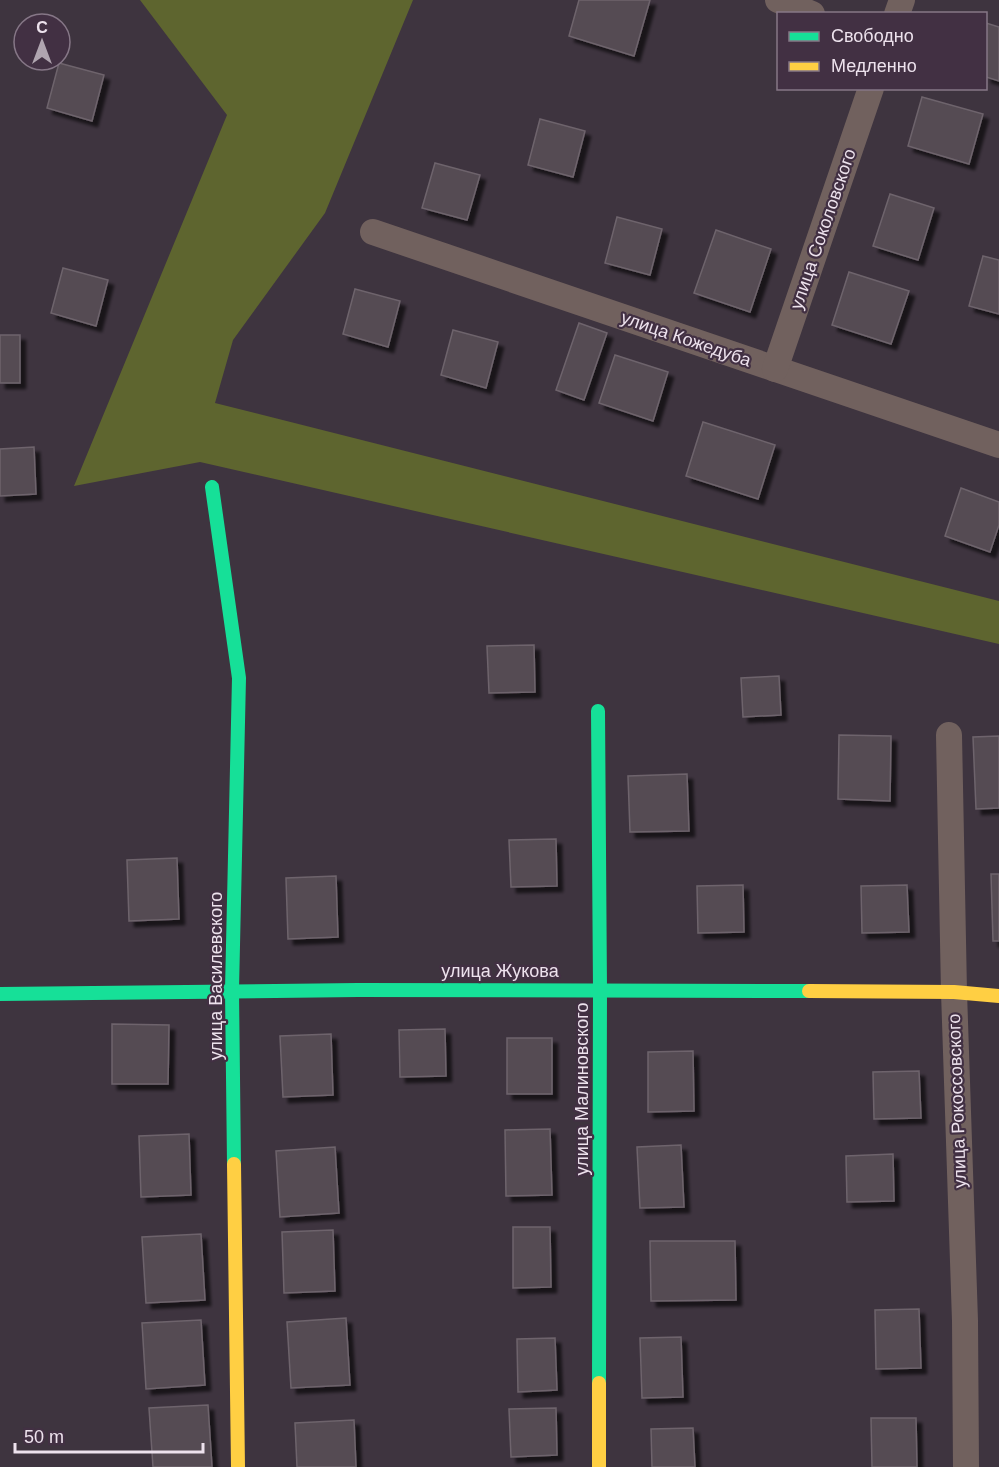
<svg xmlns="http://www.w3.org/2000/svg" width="999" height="1467" viewBox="0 0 999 1467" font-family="Arial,sans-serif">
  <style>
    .forest { fill: #5e652f }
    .building { fill: #544b53; stroke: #6e646c; stroke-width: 1.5; filter: url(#shadow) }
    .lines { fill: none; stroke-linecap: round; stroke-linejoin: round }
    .street { stroke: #71615e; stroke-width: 26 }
    .fast { stroke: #16e098; stroke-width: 14 }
    .slow { stroke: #ffcf43; stroke-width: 14 }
    .labels { text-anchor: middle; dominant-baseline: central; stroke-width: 4.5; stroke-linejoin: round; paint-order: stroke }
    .street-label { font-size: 18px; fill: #ede2ed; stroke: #423043 }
  </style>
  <defs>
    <filter id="shadow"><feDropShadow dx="5.5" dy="5.5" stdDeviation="1.5" flood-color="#0009"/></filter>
  </defs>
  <rect width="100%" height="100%" fill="#3e343f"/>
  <path class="forest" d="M140 0H413L325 213 233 340 215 403 999 601V644L200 462 74 486 227 115Z"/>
  <g class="building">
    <path d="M579 0H650L634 56 569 36Z"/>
    <path d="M986 23 999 27V81L986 77Z"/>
    <path d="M59 63 104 75 92 121 47 108Z"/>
    <path d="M922 97 983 114 969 164 908 146Z"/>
    <path d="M540 119 585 131 573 177 528 165Z"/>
    <path d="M435 163 480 175 467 220 422 208Z"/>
    <path d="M890 194 934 208 918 260 873 246Z"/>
    <path d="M617 217 662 229 650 275 605 263Z"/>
    <path d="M716 230 771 249 750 312 694 293Z"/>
    <path d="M983 256 999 260V314L969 306Z"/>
    <path d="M63 268 108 280 96 326 51 313Z"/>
    <path d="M849 272 909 291 891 344 832 325Z"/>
    <path d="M355 289 400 301 388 347 343 334Z"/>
    <path d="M579 323 607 333 584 400 556 390Z"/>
    <path d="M453 330 498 342 486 388 441 375Z"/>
    <rect x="0" y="335" width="20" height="48"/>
    <path d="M615 355 668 372 653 421 599 403Z"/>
    <path d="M703 422 775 445 758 499 686 476Z"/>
    <path d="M34 447 36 494 0 496V449Z"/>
    <path d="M961 488 999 502V525L990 552 945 536Z"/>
    <path d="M534 645 535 692 489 693 487 646Z"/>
    <path d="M779 676 781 715 743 717 741 678Z"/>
    <path d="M839 735 891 736 890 801 838 799Z"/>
    <path d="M999 736V808L976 809 973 737Z"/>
    <path d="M687 774 689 831 630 832 628 776Z"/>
    <path d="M556 839 557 886 511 887 509 840Z"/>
    <path d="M177 858 179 919 129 921 127 860Z"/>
    <path d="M991 874H999V941H993Z"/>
    <path d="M336 876 338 937 288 939 286 878Z"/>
    <path d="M743 885 744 932 698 933 697 886Z"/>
    <path d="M907 885 909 932 862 933 861 886Z"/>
    <path d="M112 1024 169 1025 168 1084H112Z"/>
    <path d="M445 1029 446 1076 400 1077 399 1030Z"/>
    <path d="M331 1034 333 1095 283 1097 280 1036Z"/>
    <rect x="507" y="1038" width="45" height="56"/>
    <path d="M693 1051 694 1111 648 1112V1052Z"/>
    <path d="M919 1071 921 1118 874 1119 873 1072Z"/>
    <path d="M550 1129 552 1195 506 1196 505 1130Z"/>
    <path d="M189 1134 191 1195 141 1197 139 1136Z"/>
    <path d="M681 1145 684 1207 640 1208 637 1147Z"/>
    <path d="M335 1147 339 1213 280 1217 276 1151Z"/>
    <path d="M893 1154 894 1201 847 1202 846 1156Z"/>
    <path d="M513 1227H550L551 1287 513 1288Z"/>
    <path d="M333 1230 335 1291 284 1293 282 1232Z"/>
    <path d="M201 1234 205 1300 146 1303 142 1237Z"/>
    <path d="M650 1241H735L736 1300 651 1301Z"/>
    <path d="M919 1309 921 1368 876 1369 875 1310Z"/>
    <path d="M346 1318 350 1385 291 1388 287 1322Z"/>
    <path d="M201 1320 205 1385 146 1389 142 1323Z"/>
    <path d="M681 1337 683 1397 642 1398 640 1338Z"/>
    <path d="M555 1338 557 1390 518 1392 517 1339Z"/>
    <path d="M208 1405 212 1467H153L149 1408Z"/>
    <path d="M556 1408 557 1455 511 1457 509 1409Z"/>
    <path d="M871 1418H916L917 1467H872Z"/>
    <path d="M354 1420 356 1467H297L295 1423Z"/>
    <path d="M693 1428 695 1467H652L651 1429Z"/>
  </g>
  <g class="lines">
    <g class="street">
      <path d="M778 0 812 14"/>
      <path d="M897 14 902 0"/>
      <path d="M373 232 999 445"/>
      <path d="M775 369 871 88"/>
      <path d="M949 735 954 992 965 1321 966 1467"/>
    </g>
    <g class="fast">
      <path d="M212 487 239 678 232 990 234 1164"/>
      <path d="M598 711 600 989 599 1383"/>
      <path d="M0 994 358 990 809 991"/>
    </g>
    <g class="slow">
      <path d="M809 991 954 992 999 996"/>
      <path d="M234 1164 238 1467"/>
      <path d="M599 1467V1383"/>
    </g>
  </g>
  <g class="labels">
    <g class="street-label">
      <text transform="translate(823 229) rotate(-71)">улица Соколовского</text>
      <text transform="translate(686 339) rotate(19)">улица Кожедуба</text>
      <text x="500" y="971">улица Жукова</text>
      <text transform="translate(216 976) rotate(-90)">улица Василевского</text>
      <text transform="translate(582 1089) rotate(-90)">улица Малиновского</text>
      <text transform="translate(957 1101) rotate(-92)">улица Рокоссовского</text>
    </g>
  </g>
  <rect x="777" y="12" width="210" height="78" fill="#423043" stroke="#867787" stroke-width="1.5"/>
  <rect x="789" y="32" width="30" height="9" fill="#16e098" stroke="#867787" stroke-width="1.5"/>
  <text x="831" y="42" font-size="18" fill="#ede2ed">Свободно</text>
  <rect x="789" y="62" width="30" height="9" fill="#ffcf43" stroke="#867787" stroke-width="1.5"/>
  <text x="831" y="72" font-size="18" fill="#ede2ed">Медленно</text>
  <g transform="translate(42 42)"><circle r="28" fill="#423043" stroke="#867787" stroke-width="1.5"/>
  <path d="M0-4.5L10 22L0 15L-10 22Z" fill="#b0a5b0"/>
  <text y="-9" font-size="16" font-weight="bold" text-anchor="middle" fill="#ede2ed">С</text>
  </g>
  <path d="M15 1443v9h188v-9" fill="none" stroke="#ede2ed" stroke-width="3"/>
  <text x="24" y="1443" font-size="18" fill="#ede2ed" stroke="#423043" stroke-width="4.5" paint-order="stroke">50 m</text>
</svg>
